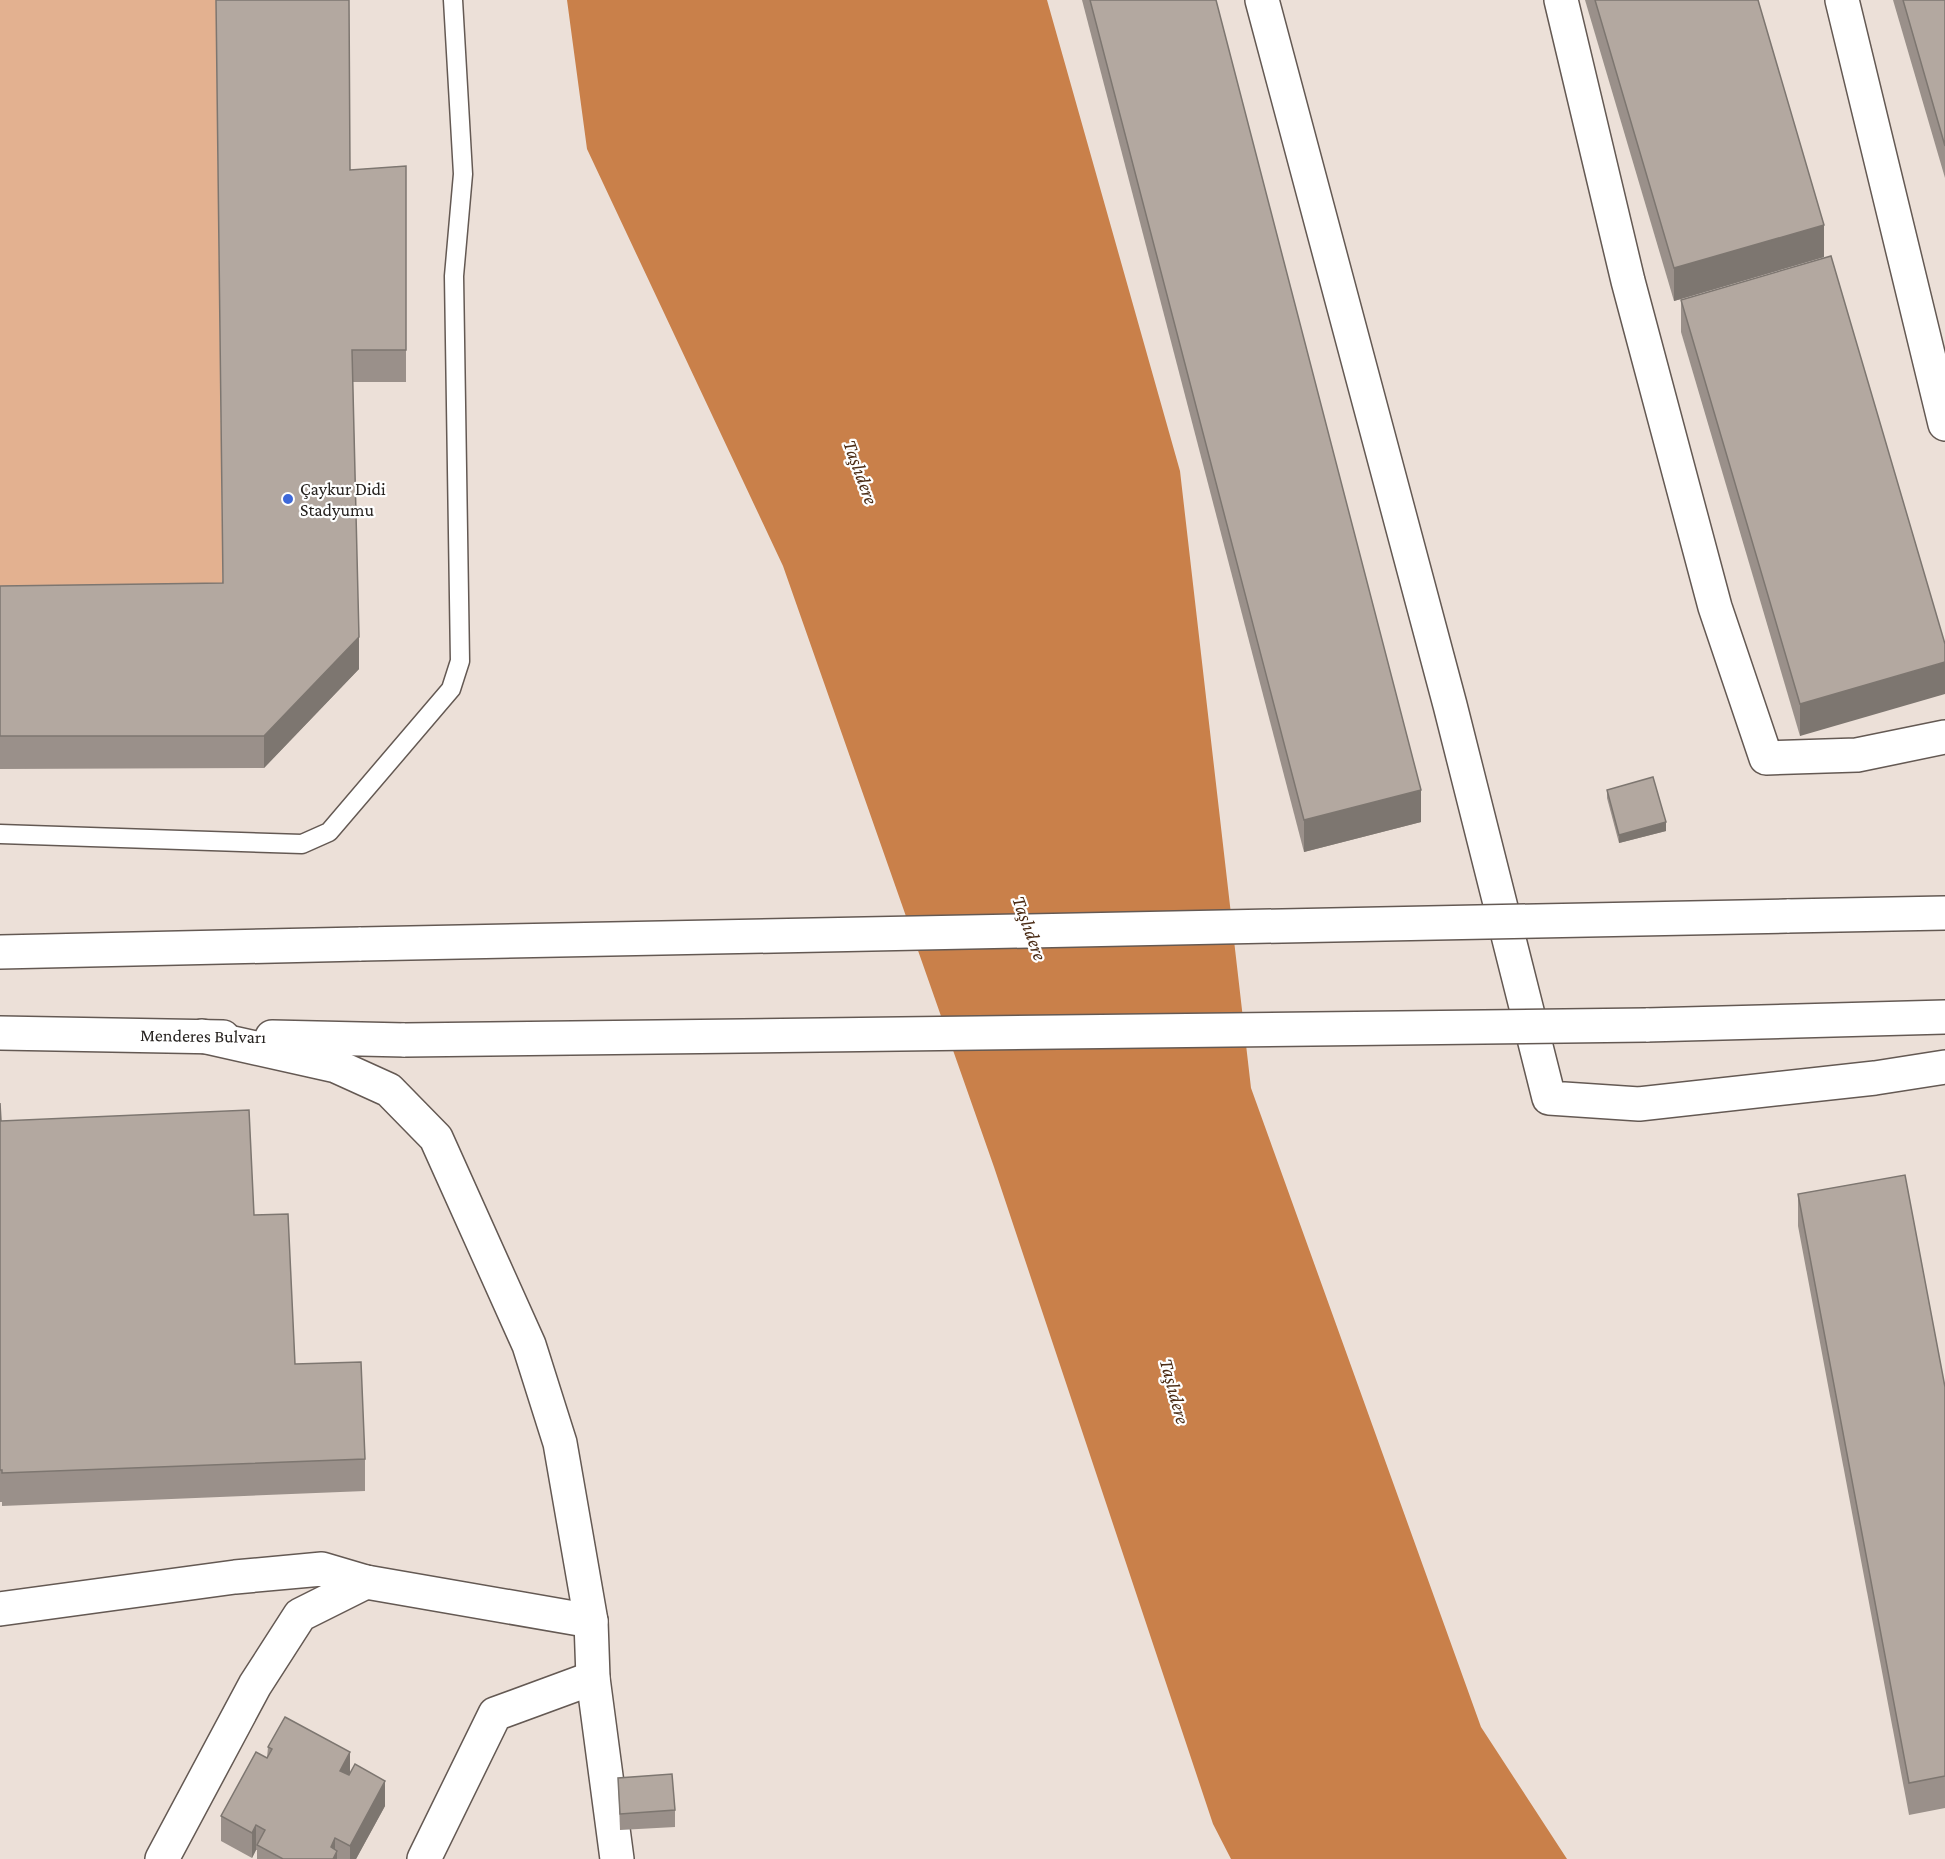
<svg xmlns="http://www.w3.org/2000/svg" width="1945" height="1859" viewBox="0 0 1945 1859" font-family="'Crimson Pro',serif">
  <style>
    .green { fill: #e3b190 }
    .water { fill: #c9804a }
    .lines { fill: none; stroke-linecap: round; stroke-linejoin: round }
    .lane-casing { stroke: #645953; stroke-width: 21 }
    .street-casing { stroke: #645953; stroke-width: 36 }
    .secondary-casing { stroke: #645953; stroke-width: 36 }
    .lane { stroke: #fff; stroke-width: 18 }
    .street { stroke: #fff; stroke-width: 33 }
    .secondary { stroke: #fff; stroke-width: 33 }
    .secondary-bridge-casing { stroke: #645953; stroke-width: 36; stroke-linecap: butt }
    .secondary-bridge { stroke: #fff; stroke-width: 33 }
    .wall { fill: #9a908a }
    .shaded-wall { fill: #7d7670 }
    .building { fill: #b3a8a0; stroke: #7d7670; stroke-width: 1.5 }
    .poi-dot { fill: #3d68d9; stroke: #fff; stroke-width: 2 }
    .labels { text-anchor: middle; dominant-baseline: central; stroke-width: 4.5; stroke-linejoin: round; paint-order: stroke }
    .poi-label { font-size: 18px; fill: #272320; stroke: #fff; text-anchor: start }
    .street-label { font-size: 18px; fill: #272320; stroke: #fff }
    .water-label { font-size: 20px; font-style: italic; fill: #4b2c15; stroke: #fff }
  </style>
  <rect width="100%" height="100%" fill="#ece0d8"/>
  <path class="green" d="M0 0H216L223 615 0 619Z"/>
  <path class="water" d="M567 0H1047L1180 471 1251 1088 1481 1727 1567 1859H1231L1213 1824 994 1167 783 566 587 149Z"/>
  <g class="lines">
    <g class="lane-casing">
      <path id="lane" d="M0 834 302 844 329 832 451 689 460 661 454 276 463 174 453 0"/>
    </g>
    <g class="street-casing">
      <g id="street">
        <path d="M1262 0 1450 705 1549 1098 1639 1104 1875 1078 1945 1067"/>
        <path d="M1561 0 1628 281 1715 607 1766 758 1857 755 1945 737"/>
        <path d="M1842 0 1945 424"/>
        <path d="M0 1609 235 1577 322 1569 366 1582 591 1621"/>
        <path d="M162 1859 255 1685 300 1615 366 1582"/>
        <path d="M424 1859 495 1714 593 1678"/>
      </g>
    </g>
    <g class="secondary-casing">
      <g id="secondary">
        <path d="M1787 916 1945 913"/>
        <path d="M0 952 361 944"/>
        <path d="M1646 1025 1945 1017"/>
        <path d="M0 1033 223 1037"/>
        <path d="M202 1036 336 1066 389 1090 436 1138 529 1345 560 1443 591 1621 593 1678 617 1859"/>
        <path d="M272 1037 405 1040"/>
      </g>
    </g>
    <use href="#lane" class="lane"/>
    <use href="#street" class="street"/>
    <use href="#secondary" class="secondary"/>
    <g class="secondary-bridge-casing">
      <g id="secondary-bridge">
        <path d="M361 944 1787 916"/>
        <path d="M405 1040 1646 1025"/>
      </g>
    </g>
    <use href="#secondary-bridge" class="secondary-bridge"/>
  </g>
  <g class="wall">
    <path d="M1082 0H1216L1421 822 1304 852Z"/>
    <path d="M1585 0H1758L1824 257 1674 301Z"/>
    <path d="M1893 0H1945V178Z"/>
    <path d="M406 166V382H353L359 669 264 768 0 769V586L222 583 350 170Z"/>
    <path d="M1681 300 1945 644 1800 736 1681 332Z"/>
    <path d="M1607 790 1666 831 1619 843 1607 798Z"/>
    <path d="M0 1103 1 1121 254 1215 295 1364 365 1459V1491L2 1506V1502H0Z"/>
    <path d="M1798 1194 1945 1387V1808L1909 1815 1798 1226Z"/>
    <path d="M268 1747 350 1775 385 1806 356 1859H257V1850H256L252 1858 221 1841V1816L267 1758Z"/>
    <path d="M618 1778 675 1810V1827L620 1830Z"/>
  </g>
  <g class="shaded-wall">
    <path d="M1824 225V257L1674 301V268Z"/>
    <path d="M359 637V669L264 768V736Z"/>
    <path d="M1945 662V694L1800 736V704Z"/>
    <path d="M1421 790V822L1304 852V820Z"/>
    <path d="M1666 822V831L1619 843V835Z"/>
    <path d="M350 1752V1777L340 1771Z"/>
    <path d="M385 1781V1806L356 1859H350V1846Z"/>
    <path d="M256 1825V1850L252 1858V1833Z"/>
    <path d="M335 1838V1854L337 1851V1859H331V1847Z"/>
  </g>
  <g class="building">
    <path d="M216 0H349L350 170 406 166V350H352L359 637 264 736H0V586L223 583Z"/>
    <path d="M1090 0H1216L1421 790 1304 820Z"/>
    <path d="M1595 0H1758L1824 225 1674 268Z"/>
    <path d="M1903 0H1945V146Z"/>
    <path d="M1831 256 1945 644V662L1800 704 1681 300Z"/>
    <path d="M1653 777 1666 822 1619 835 1607 790Z"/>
    <path d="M0 1103 1 1121 249 1110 254 1215 288 1214 295 1364 361 1362 365 1459 2 1473V1470H0Z"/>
    <path d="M1905 1175 1945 1387V1776L1909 1783 1798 1194Z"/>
    <path d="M285 1717 350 1752 340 1771 349 1775 355 1764 385 1781 350 1846 335 1838 331 1847 337 1851 333 1859H283L257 1845 265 1830 256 1825 252 1833 221 1816 256 1752 267 1758 272 1749 268 1747Z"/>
    <path d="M672 1774 675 1810 620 1814 618 1778Z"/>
  </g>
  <circle class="poi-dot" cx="288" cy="499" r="6"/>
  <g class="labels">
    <g class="poi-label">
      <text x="300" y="489">Çaykur Didi<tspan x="300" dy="21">Stadyumu</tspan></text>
    </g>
    <g class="street-label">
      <text transform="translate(203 1036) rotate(1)">Menderes Bulvarı</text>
    </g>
    <g class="water-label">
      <text transform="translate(861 472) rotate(70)">Taşlıdere</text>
      <text transform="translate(1030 928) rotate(70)">Taşlıdere</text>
      <text transform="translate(1175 1391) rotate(75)">Taşlıdere</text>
    </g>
  </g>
</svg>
